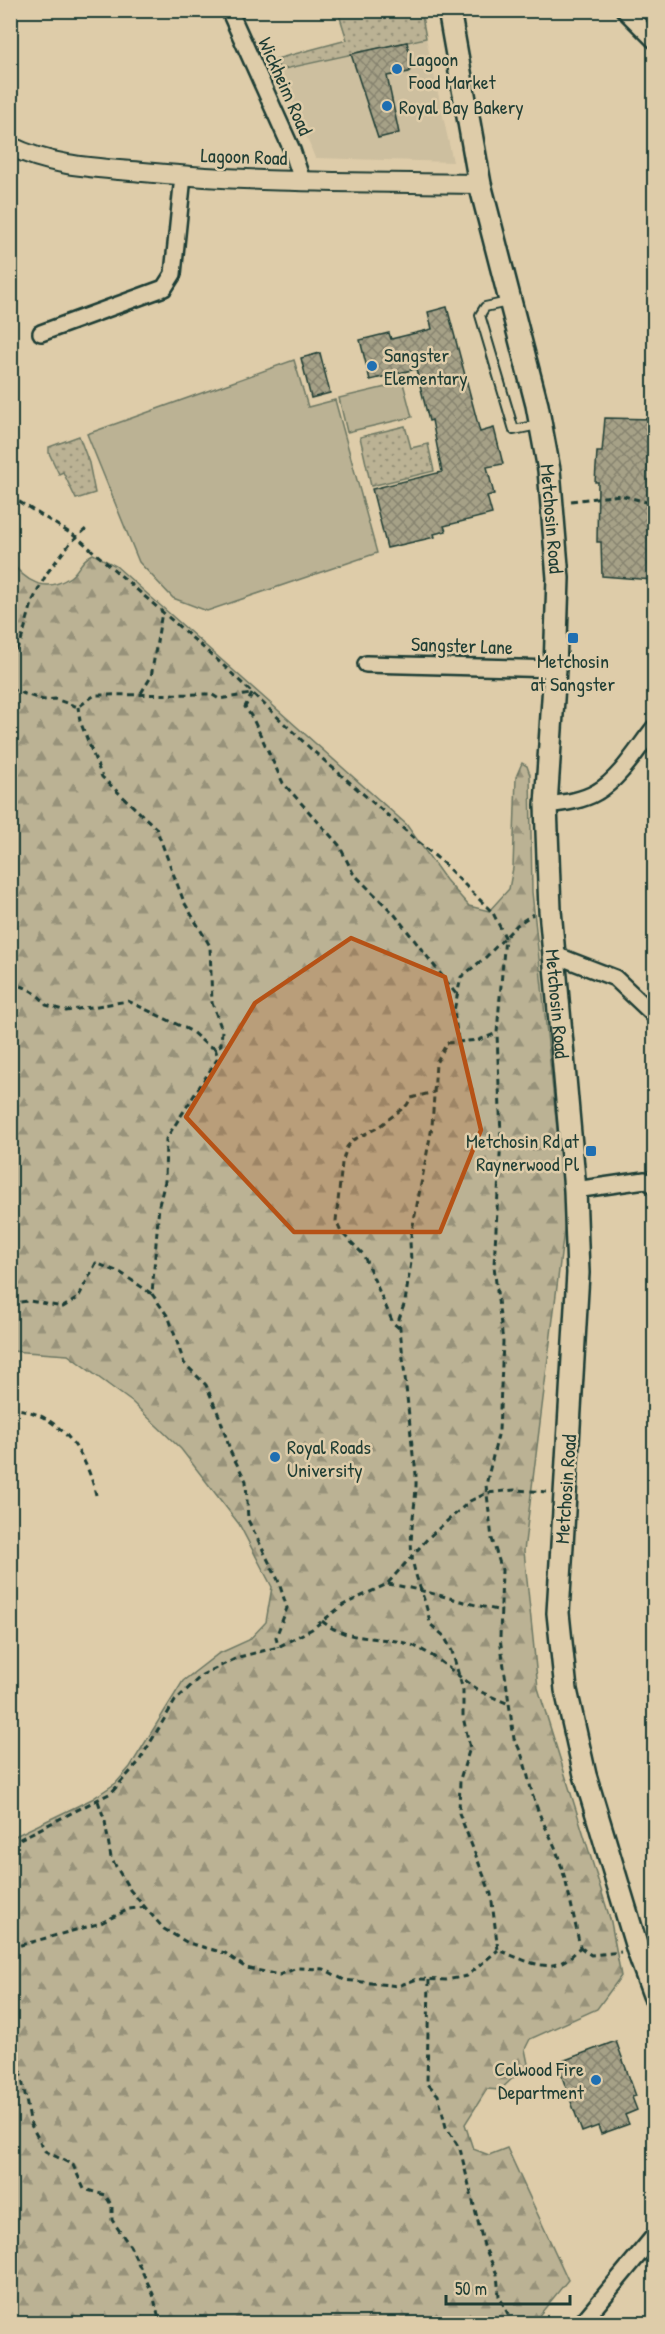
<svg xmlns="http://www.w3.org/2000/svg" width="665" height="2334" viewBox="0 0 665 2334" font-family="'Patrick Hand',sans-serif">
  <style>
    .built { fill: #cdbf9f }
    .green { fill: #bbb294; stroke: #6d7864; stroke-width: 1.5 }
    .forest { fill: url(#forest-firs); stroke: #6d7864; stroke-width: 1.5 }
    .park { fill: url(#park-dots); stroke: #6d7864; stroke-width: 1.5 }
    .building { fill: url(#building-cross-hatch); stroke: #1f3d34; stroke-width: 1.5 }
    .lines { fill: none; stroke-linecap: round; stroke-linejoin: round }
    .service-casing { stroke: #1f3d34; stroke-width: 12 }
    .minor-casing { stroke: #1f3d34; stroke-width: 20 }
    .tertiary-casing { stroke: #1f3d34; stroke-width: 22 }
    .secondary-casing { stroke: #1f3d34; stroke-width: 26 }
    .path { stroke: #1f3d34; stroke-width: 3; stroke-dasharray: 6 4.5; stroke-linecap: butt }
    .service { stroke: #decca9; stroke-width: 8 }
    .minor { stroke: #decca9; stroke-width: 15 }
    .tertiary { stroke: #decca9; stroke-width: 18 }
    .secondary { stroke: #decca9; stroke-width: 21 }
    .marked { fill: #b65216; fill-opacity: 0.2; stroke: #b65216; stroke-width: 4.5; stroke-linejoin: round }
    .poi-dot { fill: #1f6fb2; stroke: #decca9; stroke-width: 2 }
    .labels { text-anchor: middle; dominant-baseline: central; stroke-width: 5; stroke-linejoin: round; paint-order: stroke }
    .poi-label { font-size: 20px; fill: #1f3d34; stroke: #decca9; text-anchor: start }
    .street-label { font-size: 20px; fill: #1f3d34; stroke: #decca9 }
  </style>
  <defs>
    <pattern id="forest-firs" width="22" height="20" patternUnits="userSpaceOnUse" patternTransform="scale(1.5)"><rect width="22" height="20" fill="#bbb294"/><path d="M5 1l3.5 6h-7zM16 11l3.5 6h-7z" fill="#97927a"/></pattern>
    <pattern id="park-dots" width="8" height="8" patternUnits="userSpaceOnUse" patternTransform="scale(1.5)"><rect width="8" height="8" fill="#bbb294"/><path d="M2 2h.1M6 6h.1" fill="none" stroke="#97927a" stroke-width="1.8" stroke-linecap="round"/></pattern>
    <pattern id="building-cross-hatch" width="8" height="8" patternUnits="userSpaceOnUse" patternTransform="scale(1.5)"><rect width="8" height="8" fill="#a6a187"/><path d="M0 0l8 8M0 8l8-8" fill="none" stroke="#87846f"/></pattern>
  </defs>
  <rect width="100%" height="100%" fill="#decca9"/>
  <filter id="ink" filterUnits="userSpaceOnUse"><feTurbulence type="fractalNoise" baseFrequency=".0167" numOctaves="2"/><feDisplacementMap in="SourceGraphic" scale="12" xChannelSelector="R" yChannelSelector="G"/><feConvolveMatrix kernelMatrix="1 2 1 2 8 2 1 2 1" color-interpolation-filters="sRGB"/></filter>
  <g filter="url(#ink)">
    <path class="built" d="M426 38 453 162 315 158 280 70Z"/>
    <g class="green">
      <path d="M294 360 308 407 335 400 377 553 207 611 173 598 139 562 87 434Z"/>
      <path d="M403 383 412 417 347 432 339 398Z"/>
    </g>
    <path class="forest" d="M93 554 116 566 406 824 446 880 469 906 489 911 509 889 513 868 516 777 522 763 527 766 530 775 532 892 566 1214 524 1551 538 1688 611 1922 621 1976 597 2009 530 2039 525 2049 528 2064 500 2090 487 2089 465 2124 473 2149 489 2155 507 2148 568 2280 533 2323H11V1838L92 1799 116 1783 130 1767 183 1681 218 1654 249 1640 266 1622 272 1587 239 1524 181 1449 132 1402 68 1355 11 1351 10 560C25 582 46 594 70 577 80 570 79 561 93 554Z"/>
    <g class="park">
      <path d="M338 11H421L426 38 280 70 276 59 347 40Z"/>
      <path d="M405 426 411 448 428 444 434 471 371 486 360 437Z"/>
      <path d="M79 436 89 463 95 493 76 499 63 472 59 474 49 453V447Z"/>
    </g>
    <g class="building">
      <path d="M407 42 412 66 409 72 387 76 399 133 378 138 351 54Z"/>
      <path d="M447 307 480 432 494 428 503 464 487 467 494 494 487 496 492 514 444 526 446 531 434 534 435 537 387 548 372 489 442 472 432 420 429 421 416 369 370 380 360 340 389 333 391 339 432 329 428 312Z"/>
      <path d="M320 353 330 393 311 398 301 358Z"/>
      <path d="M605 418 654 419V572H652V580L602 576 601 542H597L598 482H595L597 452H602Z"/>
      <path d="M616 2041 636 2096 632 2097 637 2110 625 2115 629 2124 601 2134 598 2126 582 2132 557 2063Z"/>
    </g>
    <g class="lines">
      <g class="service-casing">
        <path id="service" d="M508 302 485 307 480 315 514 430 538 425"/>
      </g>
      <g class="minor-casing">
        <g id="minor">
          <path d="M229 10 292 150 302 180"/>
          <path d="M624 10 654 40"/>
          <path d="M41 333 164 288 173 274 183 176"/>
          <path d="M366 664 555 669"/>
          <path d="M546 805C563 803 582 801 597 792 620 779 638 748 654 728"/>
          <path d="M553 954 615 978 654 1015"/>
          <path d="M575 1190 645 1180 654 1185"/>
          <path d="M581 2324 654 2236"/>
        </g>
      </g>
      <g class="tertiary-casing">
        <path id="tertiary" d="M10 146C52 167 98 168 143 172 255 183 368 182 480 184"/>
      </g>
      <g class="secondary-casing">
        <g id="secondary">
          <path id="s1" d="M449 10 480 184 537 405 549 470 558 578 555 669 546 805 550 910 575 1190 578 1273 558 1613 566 1690 585 1775 638 1951 654 1995"/>
        </g>
      </g>
      <g class="path">
        <path d="M10 496 78 538 223 665 311 749 443 863 493 913 505 937 497 1033 501 1137 494 1266 503 1342 499 1431 486 1485 492 1539 502 1570 500 1638 514 1739C526 1758 528 1783 536 1805 541 1820 549 1833 555 1847 567 1880 573 1913 580 1947 554 1979 531 1962 498 1950L491 1894 459 1813 460 1779 470 1748 463 1717V1690L452 1651 444 1636 430 1624C427 1601 415 1580 412 1557 408 1522 422 1489 413 1455L399 1319 405 1302 411 1262 410 1241 432 1127 436 1063 447 1043 479 1040 497 1033"/>
        <path d="M571 501 620 495 654 504"/>
        <path d="M10 659 21 641 33 600 47 573 71 542 86 529"/>
        <path d="M10 689 43 700 55 699 78 707 95 695 211 694 219 699 251 694"/>
        <path d="M141 693 151 677 162 612"/>
        <path d="M252 694 245 707 253 719 283 783 339 845 353 873 395 915 456 994"/>
        <path d="M10 984C23 984 40 994 46 1005L66 1011 128 1001 191 1031 208 1046 215 1048 221 1045 222 1030 212 1003 210 946 184 902 156 828 102 777 80 721 78 707"/>
        <path d="M458 1040 454 1011 461 977 486 957 517 925 533 914"/>
        <path d="M215 1048 218 1058 166 1139 165 1181 159 1205 152 1294 169 1318 184 1363 206 1385 220 1418 231 1453 246 1481 248 1520 278 1580 287 1608 276 1637 278 1647"/>
        <path d="M10 1303 30 1301 63 1307 78 1298 96 1263 121 1273 152 1294"/>
        <path d="M399 1328 393 1323 363 1254 341 1232 336 1221 342 1163 347 1147 353 1140 377 1128 407 1105 411 1098 434 1092"/>
        <path d="M10 1408C59 1412 86 1451 96 1495"/>
        <path d="M388 1584C427 1590 463 1603 502 1611"/>
        <path d="M322 1621C346 1641 372 1636 401 1642 428 1647 453 1673 475 1688 485 1695 498 1699 509 1704"/>
        <path d="M98 1801 105 1821 111 1858 130 1890 164 1929 188 1943 225 1953 246 1968 279 1975 297 1968 324 1969 344 1980 398 1986 417 1979 446 1980 467 1976 498 1950"/>
        <path d="M10 1844 111 1793 138 1763 175 1701 202 1675 239 1657 278 1647 312 1629 343 1605 387 1584 429 1537 470 1501 487 1493 515 1490 547 1492"/>
        <path d="M580 1947 591 1955 621 1952"/>
        <path d="M10 1948 101 1923 129 1909 147 1907"/>
        <path d="M429 1980 427 2083 438 2095 446 2127 460 2149 484 2246 497 2274 499 2296 513 2324"/>
        <path d="M10 2041 19 2065 31 2125 45 2151 73 2165 84 2189 105 2195 112 2206V2220L130 2246 153 2294 160 2324"/>
      </g>
      <use href="#service" class="service"/>
      <use href="#minor" class="minor"/>
      <use href="#tertiary" class="tertiary"/>
      <use href="#secondary" class="secondary"/>
    </g>
  </g>
  <path class="marked" d="M351 938 445 977 481 1130 440 1232H294L186 1117 255 1003Z"/>
  <g class="poi-dot">
    <circle cx="397" cy="69" r="6"/>
    <circle cx="387" cy="106" r="6"/>
    <circle cx="372" cy="366" r="6"/>
    <rect x="567" y="632" width="12" height="12" rx="3"/>
    <rect x="585" y="1145" width="12" height="12" rx="3"/>
    <circle cx="275" cy="1457" r="6"/>
    <circle cx="596" cy="2080" r="6"/>
  </g>
  <g class="labels">
    <g class="poi-label">
      <text x="409" y="58">Lagoon<tspan x="409" dy="23">Food Market</tspan></text>
      <text x="399" y="106">Royal Bay Bakery</text>
      <text x="384" y="354">Sangster<tspan x="384" dy="23">Elementary</tspan></text>
      <text x="573" y="660" text-anchor="middle">Metchosin<tspan x="573" dy="23">at Sangster</tspan></text>
      <text x="579" y="1140" text-anchor="end">Metchosin Rd at<tspan x="579" dy="23">Raynerwood Pl</tspan></text>
      <text x="287" y="1446">Royal Roads<tspan x="287" dy="23">University</tspan></text>
      <text x="584" y="2068" text-anchor="end">Colwood Fire<tspan x="584" dy="23">Department</tspan></text>
    </g>
    <g class="street-label">
      <text transform="translate(286 86) rotate(66)">Wickheim Road</text>
      <text transform="translate(244 156) rotate(2)">Lagoon Road</text>
      <text stroke="none"><textPath href="#s1" startOffset="520">Metchosin Road</textPath></text>
      <text transform="translate(462 645) rotate(2)">Sangster Lane</text>
      <text stroke="none"><textPath href="#s1" startOffset="1006">Metchosin Road</textPath></text>
      <text transform="translate(565 1489) rotate(-86)">Metchosin Road</text>
    </g>
  </g>
  <rect width="665" height="2334" fill="none" stroke="#decca9" stroke-width="36"/>
  <rect x="18" y="18" width="629" height="2298" fill="none" stroke="#1f3d34" stroke-width="2" filter="url(#ink)"/>
  <path d="M446 2295v9h124v-9" fill="none" stroke="#1f3d34" stroke-width="3"/>
  <text x="455" y="2295" font-size="18" fill="#1f3d34" stroke="#decca9" stroke-width="4.5" paint-order="stroke">50 m</text>
</svg>
